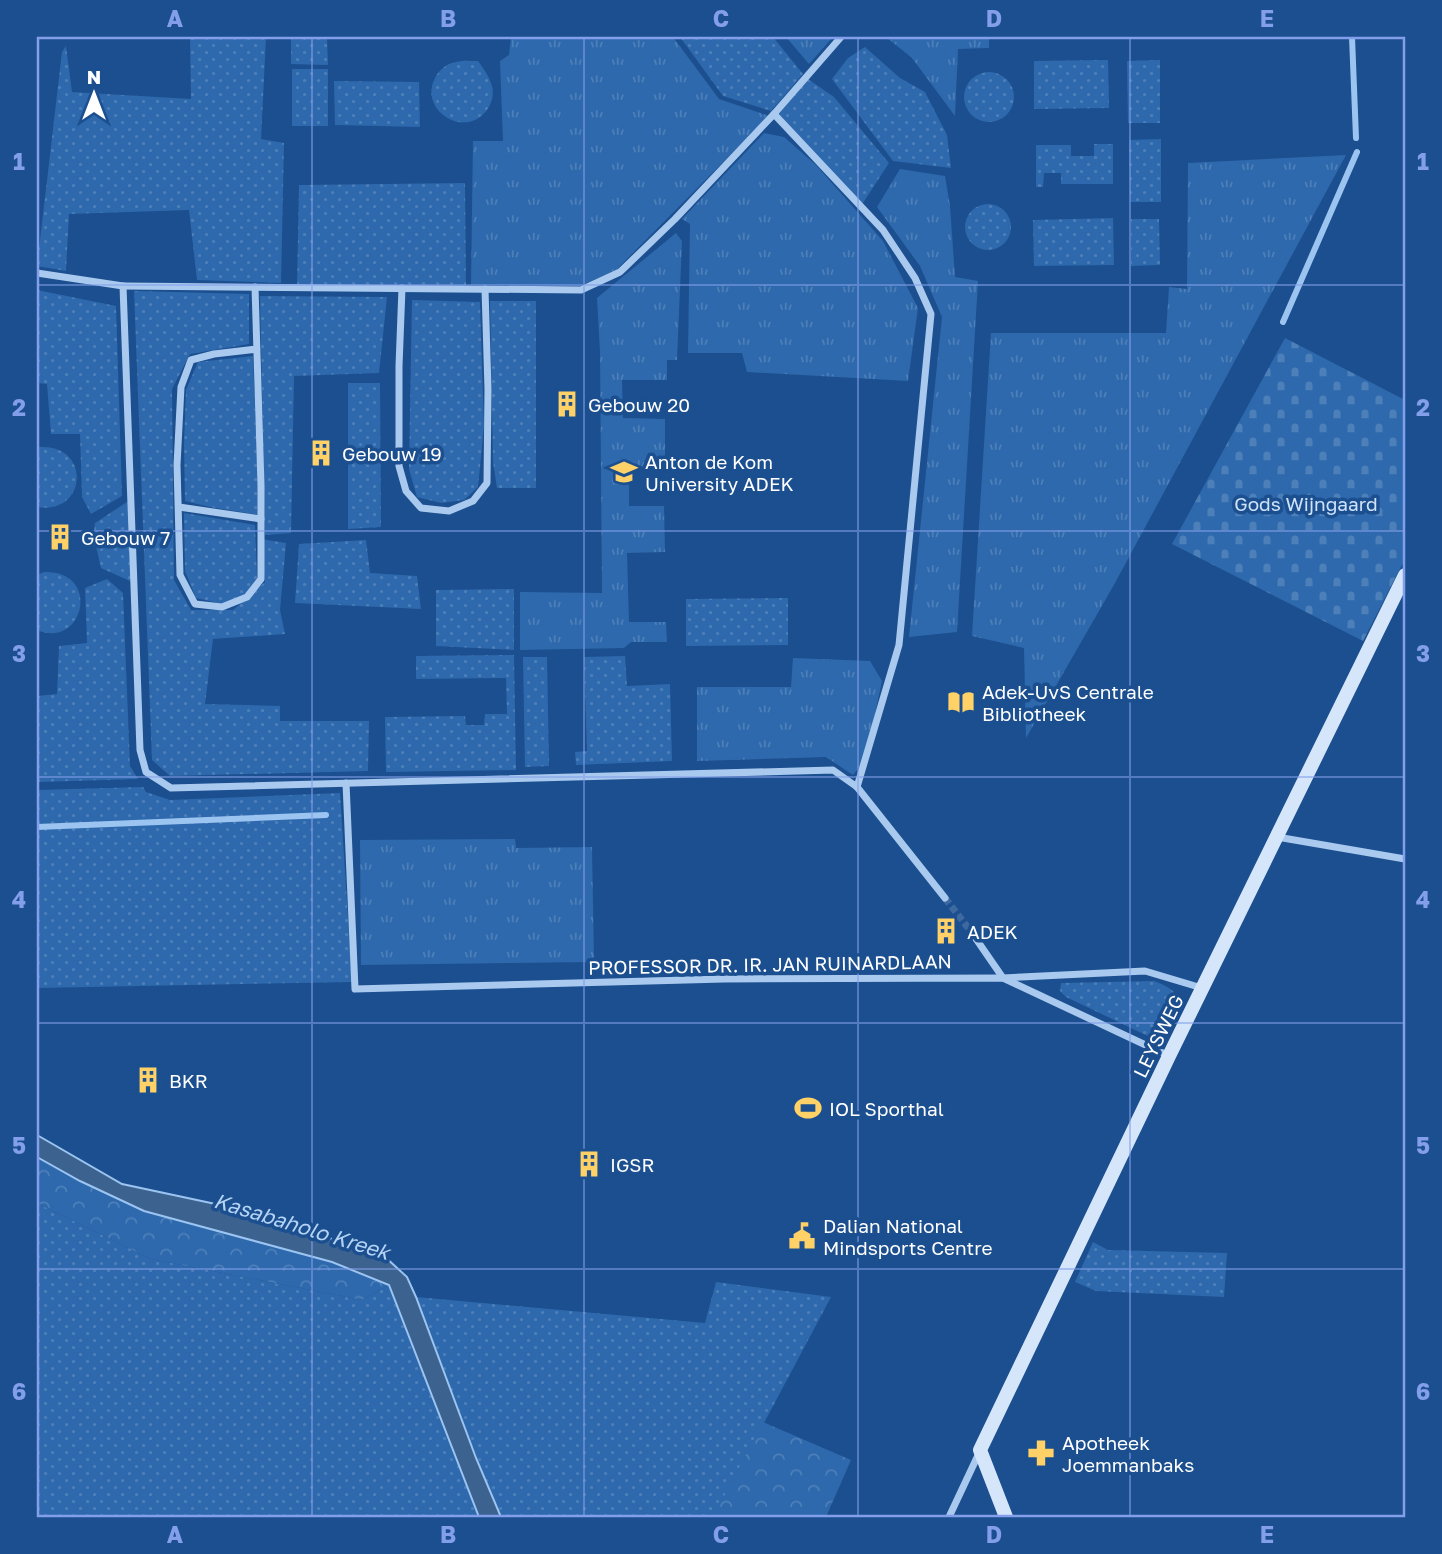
<svg xmlns="http://www.w3.org/2000/svg" width="1442" height="1554" viewBox="0 0 1442 1554" font-family="'Golos Text',sans-serif">
  <style>
    .grass { fill: url(#grass-dots) }
    .forest { fill: url(#forest-crowns) }
    .cemetery { fill: url(#cemetery-stones) }
    .park { fill: url(#park-tufts) }
    .water { fill: #3c6290; stroke: #9cc4f0; stroke-width: 2 }
    .lines { fill: none; stroke-linecap: round; stroke-linejoin: round }
    .stream { stroke: #9cc4f0; stroke-width: 6 }
    .street-tunnel { stroke: #3d69a0; stroke-width: 7; stroke-dasharray: 7 3.5; stroke-linecap: butt }
    .street { stroke: #a9c9ee; stroke-width: 7 }
    .secondary { stroke: #d6e6fa; stroke-width: 14 }
    .grid { fill: none; stroke: #839eea; stroke-width: 2; stroke-opacity: 0.55 }
    .labels { text-anchor: middle; dominant-baseline: central; stroke-width: 7; stroke-linejoin: round; paint-order: stroke }
    .poi-label { font-size: 19px; fill: #fff; stroke: #1b4f8f; text-anchor: start }
    .park-label { font-size: 19px; fill: #cfe3fa; stroke: #1b4f8f }
    .street-label { font-size: 19px; fill: #fff; stroke: #1b4f8f }
    .water-label { font-size: 21px; font-style: italic; fill: #b5d3f5; stroke: #1b4f8f }
    .neatline { fill: none; stroke: #839eea; stroke-width: 2.5 }
    .grid-label { font-size: 23px; text-anchor: middle; font-weight: bold; fill: #839eea }
  </style>
  <defs>
    <pattern id="grass-dots" width="8" height="8" patternUnits="userSpaceOnUse" patternTransform="scale(1.75)"><rect width="8" height="8" fill="#2e69ad"/><path d="M2 2h.1M6 6h.1" fill="none" stroke="#4d80b9" stroke-width="1.8" stroke-linecap="round"/></pattern>
    <pattern id="forest-crowns" width="20" height="18" patternUnits="userSpaceOnUse" patternTransform="scale(1.75)"><rect width="20" height="18" fill="#2e69ad"/><path d="M2 6a3 3 0 1 1 6 0M12 15a3 3 0 1 1 6 0" fill="none" stroke="#4d80b9"/></pattern>
    <pattern id="cemetery-stones" width="16" height="16" patternUnits="userSpaceOnUse" patternTransform="scale(1.75)"><rect width="16" height="16" fill="#2e69ad"/><path d="M2 7V4a2 2 0 0 1 4 0v3zM10 15v-3a2 2 0 0 1 4 0v3z" fill="#4d80b9"/></pattern>
    <pattern id="park-tufts" width="24" height="20" patternUnits="userSpaceOnUse" patternTransform="scale(1.75)"><rect width="24" height="20" fill="#2e69ad"/><path d="M3 7l-1-3M5 7V3M7 7l1-3M15 17l-1-3M17 17v-4M19 17l1-3" fill="none" stroke="#4d80b9"/></pattern>
  </defs>
  <rect width="100%" height="100%" fill="#1b4f8f"/>
  <g class="grass">
    <path d="M190 37H266L261 139 284 143 281 283 197 280 189 210 69 214 66 271 37 266 62 52 66 46 72 92 191 99Z"/>
    <path d="M291 37H327L328 65 291 64Z"/>
    <path d="M680 37H773L803 74 771 111 723 96Z"/>
    <path d="M865 47 900 78 925 92 947 135 951 168 893 161 832 79 848 58Z"/>
    <path d="M1108 60 1109 108 1034 109V61Z"/>
    <path d="M1160 60V123H1128L1127 61Z"/>
    <path d="M478 61C489 76 500 92 487 110 465 140 418 110 435 78 439 70 447 63 456 62 463 60 471 61 478 61Z"/>
    <rect x="292" y="69" width="36" height="57"/>
    <circle cx="989" cy="97" r="25"/>
    <path d="M808 79 834 97 889 163 861 206 779 114Z"/>
    <path d="M334 81 419 82 420 127 335 125Z"/>
    <path d="M1161 139V202H1130L1129 140Z"/>
    <path d="M1094 144H1113V184H1061V173H1044L1043 187H1036V145H1071V156H1094Z"/>
    <path d="M465 183 466 286 297 287 299 185Z"/>
    <circle cx="988" cy="227" r="23"/>
    <path d="M1113 218 1114 265 1034 266 1033 220Z"/>
    <path d="M1131 219H1159L1160 265 1131 266Z"/>
    <path d="M37 290 116 306 122 496 91 514 82 497 80 434H51L47 384 37 383Z"/>
    <path d="M134 291 249 294V344L190 354 172 389 174 580 191 610H233L265 582 261 539 286 543 280 610 285 634 213 639 205 704 280 706V721H369L368 771 170 776 152 760Z"/>
    <path d="M260 296 387 297 379 373 294 376 291 533 265 535Z"/>
    <path d="M412 300 480 302 484 426 478 487 464 500 441 503 417 497 409 469Z"/>
    <path d="M490 301H536V488H497L493 462Z"/>
    <path d="M253 356 259 515 210 507 185 501 184 445 186 390 198 362Z"/>
    <path d="M348 383H380L381 527 348 529Z"/>
    <path d="M40 447C91 444 88 515 37 507V448Z"/>
    <path d="M130 500V540L93 539 95 523Z"/>
    <path d="M184 513 255 525 257 578 246 594 222 604 196 598 185 571Z"/>
    <path d="M366 540 370 573 417 576 421 609 295 603 299 544Z"/>
    <path d="M95 542H131L132 582 101 568Z"/>
    <path d="M44 572C102 570 84 650 37 630V575Z"/>
    <path d="M107 579 123 593 130 766 138 779 37 782V696L57 694 59 646 87 643 85 588Z"/>
    <path d="M514 589V650L436 646V590Z"/>
    <path d="M788 598V645L686 646V599Z"/>
    <path d="M514 655 516 770 386 772 385 717 465 716 466 725H484L485 714H507L506 678 416 679V656Z"/>
    <path d="M625 656 627 686 670 684 672 761 576 765 575 752 587 751 584 657Z"/>
    <path d="M523 657H547L549 766 525 767Z"/>
    <path d="M143 787 146 792 170 800 340 793 352 982 37 988V790Z"/>
    <path d="M1154 981C1168 986 1180 993 1182 1008L1169 1036 1160 1038 1150 1037 1066 997 1060 991 1061 983Z"/>
    <path d="M37 1203 151 1259 362 1300 389 1285 479 1517H37Z"/>
    <path d="M1093 1242 1108 1250 1227 1253 1224 1297 1096 1291 1075 1282Z"/>
    <path d="M716 1282 831 1297 714 1517H501L476 1458 416 1297 705 1323Z"/>
  </g>
  <g class="forest">
    <path d="M37 1157 80 1181 332 1262 389 1285 362 1300 151 1259 37 1203Z"/>
    <path d="M763 1422 851 1460 826 1517H713Z"/>
  </g>
  <path class="cemetery" d="M1285 338 1405 400V559L1363 641 1172 544Z"/>
  <g class="park">
    <path d="M511 37H673L719 99 769 116 616 270 580 286 471 285 473 141H503L500 61 509 55Z"/>
    <path d="M786 37H833L809 64Z"/>
    <path d="M886 37H989V48L958 49 955 116 912 58Z"/>
    <path d="M764 133 784 137 816 165 883 241 918 308 908 381 747 372 742 353H688L690 224 682 219Z"/>
    <path d="M1346 155 1115 583 1026 738 1024 648 972 636 991 333H1166L1169 287 1187 289 1188 163Z"/>
    <path d="M900 169 945 176 950 206 955 277 978 281 957 632 909 637 942 317 920 266 877 207Z"/>
    <path d="M676 233 682 241 677 360H667V380H622L623 418 665 419V467H629V506H664L665 552 627 553 629 622H666L667 642H631L624 648 520 650V592L602 593 600 351 597 298Z"/>
    <path d="M793 658 870 661 882 681 865 760 853 775 826 757 697 761V687H791Z"/>
    <path d="M515 839 516 848 592 847 594 962 361 965 360 840Z"/>
  </g>
  <path class="water" d="M37 1135 122 1184 253 1212 385 1257 407 1277 416 1297 476 1458 501 1517H479L389 1285 332 1262 144 1211 80 1181 37 1157Z"/>
  <g class="lines">
    <g class="stream">
      <path d="M1352 37 1356 138"/>
      <path d="M1283 322 1357 152"/>
      <path d="M37 827 326 815"/>
    </g>
    <path class="street-tunnel" d="M945 898 972 933"/>
    <g class="street">
      <path d="M774 114 883 230 915 278 931 314 899 645 857 787"/>
      <path d="M37 273 123 286 140 750 146 772 171 788 833 770 857 787 945 898"/>
      <path d="M123 286 581 290 620 272 675 219 774 114 841 37"/>
      <path d="M255 287 261 486V579L247 597 222 607 195 604 180 575 177 465 181 387 191 360 214 354 257 349"/>
      <path d="M402 288 399 366V466L406 491 421 508 449 511 473 501 487 483 488 390 485 289"/>
      <path d="M179 507 261 519"/>
      <path d="M346 783 355 989 724 979 1003 978 1169 1056"/>
      <path d="M1277 837 1405 859"/>
      <path d="M972 933 1003 978 1145 971 1202 988"/>
      <path d="M949 1517 980 1451"/>
    </g>
    <path class="secondary" d="M1006 1517 980 1450 1169 1056 1405 575"/>
  </g>
  <path class="grid" d="M312 37V1517M584 37V1517M858 37V1517M1130 37V1517M37 285H1405M37 531H1405M37 777H1405M37 1023H1405M37 1269H1405"/>
  <defs>
    <g id="building-bare" transform="scale(2.1)"><path d="M-4-6H4V6H1V3H-1V6H-4ZM-2.5-4.3h1.7v1.8h-1.7ZM.8-4.3h1.7v1.8H.8ZM-2.5-1h1.7V.8h-1.7ZM.8-1h1.7V.8H.8Z" fill="#ffd166" stroke="#1b4f8f" stroke-width="2.5" paint-order="stroke"/></g>
    <g id="university-bare" transform="scale(2.1)"><path d="M0-5L7-2L0 1L-7-2ZM-4 1L0 2.5L4 1V4Q0 6-4 4Z" fill="#ffd166" stroke="#1b4f8f" stroke-width="2.5" paint-order="stroke"/></g>
    <g id="library-bare" transform="scale(2.1)"><path d="M-6-4Q-3-5.5-.7-3.5V5Q-3 3-6 4ZM6-4Q3-5.5 .7-3.5V5Q3 3 6 4Z" fill="#ffd166" stroke="#1b4f8f" stroke-width="2.5" paint-order="stroke"/></g>
    <g id="stadium-bare" transform="scale(2.1)"><path d="M0-5a6.5 5 0 1 0 0 10a6.5 5 0 1 0 0-10ZM-3.5-1.8h7v3.6h-7Z" fill="#ffd166" stroke="#1b4f8f" stroke-width="2.5" paint-order="stroke"/></g>
    <g id="civic-bare" transform="scale(2.1)"><path d="M-.6-6.5H3V-4.5H.6V-3L4-1V1h2V6H-6V1h2V-1L-.6-3ZM-1.2 2.5V6h2.4V2.5Z" fill="#ffd166" stroke="#1b4f8f" stroke-width="2.5" paint-order="stroke"/></g>
    <g id="pharmacy-bare" transform="scale(2.1)"><path d="M-2-6h4v4h4v4h-4v4h-4v-4h-4v-4h4Z" fill="#ffd166" stroke="#1b4f8f" stroke-width="2.5" paint-order="stroke"/></g>
  </defs>
  <g fill-rule="evenodd">
    <use href="#building-bare" x="567" y="404"/>
    <use href="#building-bare" x="321" y="453"/>
    <use href="#university-bare" x="624" y="472"/>
    <use href="#building-bare" x="60" y="537"/>
    <use href="#library-bare" x="961" y="702"/>
    <use href="#building-bare" x="946" y="931"/>
    <use href="#building-bare" x="148" y="1080"/>
    <use href="#stadium-bare" x="808" y="1108"/>
    <use href="#building-bare" x="589" y="1164"/>
    <use href="#civic-bare" x="802" y="1236"/>
    <use href="#pharmacy-bare" x="1041" y="1453"/>
  </g>
  <g class="labels">
    <g class="poi-label">
      <text x="588" y="404">Gebouw 20</text>
      <text x="342" y="453">Gebouw 19</text>
      <text x="645" y="461">Anton de Kom<tspan x="645" dy="22">University ADEK</tspan></text>
      <text x="81" y="537">Gebouw 7</text>
      <text x="982" y="691">Adek-UvS Centrale<tspan x="982" dy="22">Bibliotheek</tspan></text>
      <text x="967" y="931">ADEK</text>
      <text x="169" y="1080">BKR</text>
      <text x="829" y="1108">IOL Sporthal</text>
      <text x="610" y="1164">IGSR</text>
      <text x="823" y="1225">Dalian National<tspan x="823" dy="22">Mindsports Centre</tspan></text>
      <text x="1062" y="1442">Apotheek<tspan x="1062" dy="22">Joemmanbaks</tspan></text>
    </g>
    <g class="park-label">
      <text x="1306" y="503">Gods Wijngaard</text>
    </g>
    <g class="street-label">
      <text transform="translate(770 964) rotate(-1)">PROFESSOR DR. IR. JAN RUINARDLAAN</text>
      <text transform="translate(1158 1036) rotate(-64)">LEYSWEG</text>
    </g>
    <g class="water-label">
      <text transform="translate(302 1226) rotate(17)">Kasabaholo Kreek</text>
    </g>
  </g>
  <rect width="1442" height="1554" fill="none" stroke="#1b4f8f" stroke-width="77"/>
  <g transform="translate(94 94)" stroke="#1b4f8f" stroke-width="5" paint-order="stroke">
  <path d="M0-5L12 26L0 18L-12 26Z" fill="#ffffff"/>
  <text y="-10" font-size="19" font-weight="bold" text-anchor="middle" fill="#ffffff">N</text>
  </g>
  <rect x="38" y="38" width="1366" height="1478" class="neatline"/>
  <g class="grid-label">
    <text x="175" y="27">A</text>
    <text x="448" y="27">B</text>
    <text x="721" y="27">C</text>
    <text x="994" y="27">D</text>
    <text x="1267" y="27">E</text>
    <text x="19" y="170">1</text>
    <text x="1423" y="170">1</text>
    <text x="19" y="416">2</text>
    <text x="1423" y="416">2</text>
    <text x="19" y="662">3</text>
    <text x="1423" y="662">3</text>
    <text x="19" y="908">4</text>
    <text x="1423" y="908">4</text>
    <text x="19" y="1154">5</text>
    <text x="1423" y="1154">5</text>
    <text x="19" y="1400">6</text>
    <text x="1423" y="1400">6</text>
    <text x="175" y="1543">A</text>
    <text x="448" y="1543">B</text>
    <text x="721" y="1543">C</text>
    <text x="994" y="1543">D</text>
    <text x="1267" y="1543">E</text>
  </g>
</svg>
